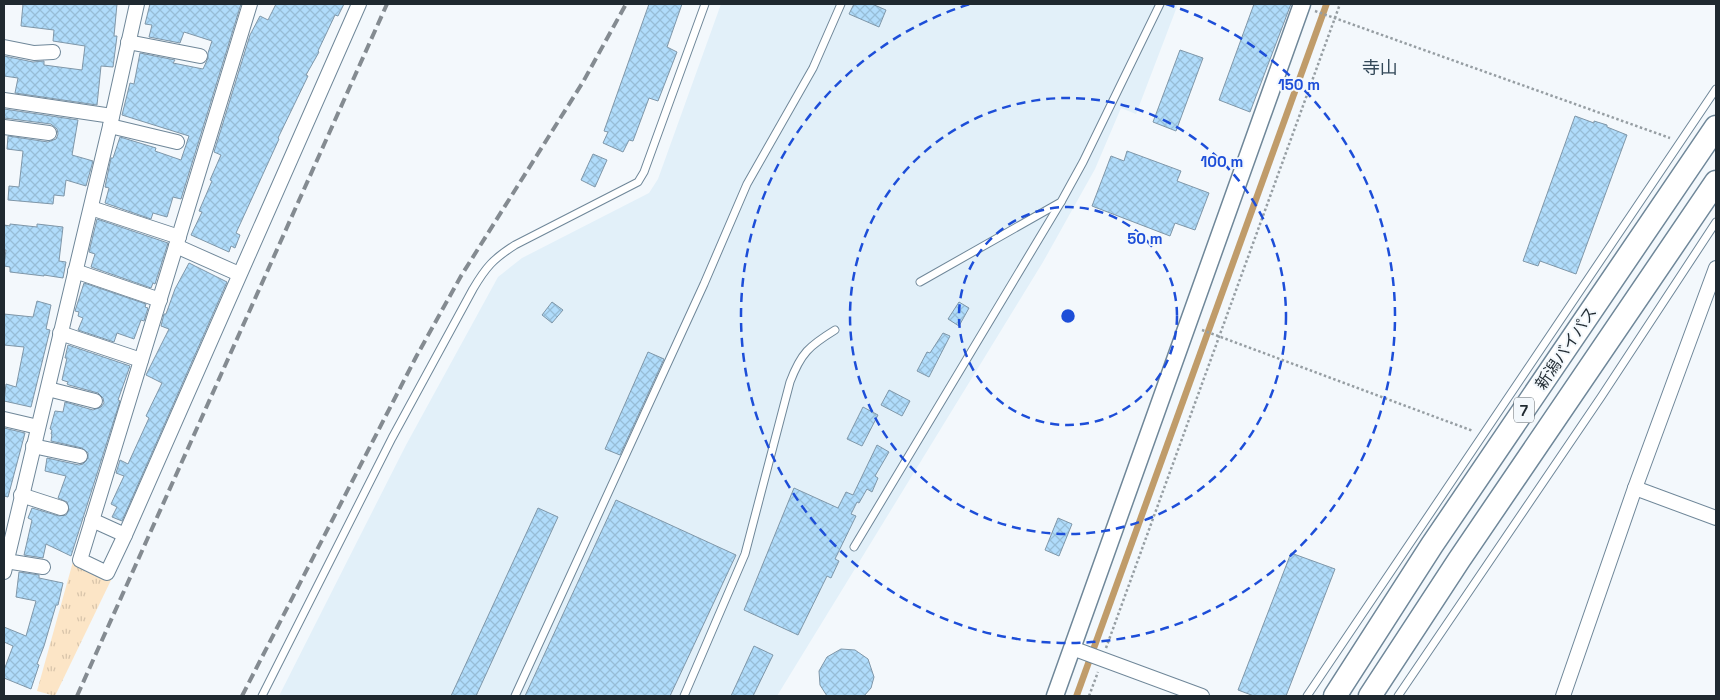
<svg xmlns="http://www.w3.org/2000/svg" width="1720" height="700" viewBox="0 0 1720 700" font-family="'Space Grotesk','Noto Sans JP',sans-serif">
  <style>
    .built { fill: #e2f0f9 }
    .grass { fill: url(#grass-tufts) }
    .water { fill: #c09c6a }
    .building { fill: url(#building-cross-hatch); stroke: #7f97a9 }
    .lines { fill: none; stroke-linecap: round; stroke-linejoin: round }
    .service-casing { stroke: #6f8799; stroke-width: 9 }
    .minor-casing { stroke: #6f8799; stroke-width: 16 }
    .tertiary-casing { stroke: #6f8799; stroke-width: 19 }
    .trunk-casing { stroke: #6f8799; stroke-width: 25 }
    .path { stroke: #969ea3; stroke-width: 2.5; stroke-dasharray: 2.5 2.5; stroke-linecap: butt }
    .service { stroke: #fff; stroke-width: 7 }
    .minor { stroke: #fff; stroke-width: 14 }
    .tertiary { stroke: #fff; stroke-width: 16 }
    .trunk { stroke: #fff; stroke-width: 22 }
    .rail { stroke: #848b91; stroke-width: 4; stroke-dasharray: 10 5; stroke-linecap: butt }
    .ring { fill: none; stroke: #1d4ed8; stroke-width: 2.5; stroke-dasharray: 9 6 }
    .labels { text-anchor: middle; dominant-baseline: central; stroke-width: 4; stroke-linejoin: round; paint-order: stroke }
    .shield { fill: #f3f8fc; stroke: #5f676d; stroke-width: 1 }
    .shield-label { font-size: 15px; font-weight: bold; fill: #1f2930 }
    .street-label { font-size: 16px; fill: #1f2930; stroke: #f3f8fc }
    .neighbourhood-label { font-size: 18px; fill: #334959; stroke: #f3f8fc }
    .centre { fill: #1d4ed8; stroke: #f3f8fc; stroke-width: 2.5 }
    .ring-label { font-size: 15px; text-anchor: middle; font-weight: bold; fill: #1d4ed8; stroke: #f3f8fc; stroke-width: 4; stroke-linejoin: round; paint-order: stroke }
  </style>
  <defs>
    <pattern id="grass-tufts" width="24" height="20" patternUnits="userSpaceOnUse" patternTransform="scale(1.25)"><rect width="24" height="20" fill="#fce5c6"/><path d="M3 7l-1-3M5 7V3M7 7l1-3M15 17l-1-3M17 17v-4M19 17l1-3" fill="none" stroke="#d8c4aa"/></pattern>
    <pattern id="building-cross-hatch" width="8" height="8" patternUnits="userSpaceOnUse" patternTransform="scale(1.25)"><rect width="8" height="8" fill="#b0dcfb"/><path d="M0 0l8 8M0 8l8-8" fill="none" stroke="#97bdd7"/></pattern>
  </defs>
  <rect width="100%" height="100%" fill="#f3f8fc"/>
  <path class="built" d="M721 4H1178L1136 114 1121 108 1095 169 1043 262 777 696H279L406 445 498 277 522 258 649 193 658 179Z"/>
  <path class="grass" d="M74 558 113 576 55 696 37 691Z"/>
  <path class="water" d="M1323 4H1330L1080 696H1073Z"/>
  <g class="building">
    <path d="M23 4H117L114 36H117L113 67 101 66 97 105 15 93 18 78 4 76V56L33 62 44 61V65L82 70 85 46 53 41 54 30 21 26Z"/>
    <path d="M150 4H241L181 199 173 197 167 217 153 213 151 219 105 203 109 188 105 187 111 158H113L120 137 156 148 155 151 181 160 189 136 122 115 130 83 134 84 140 53 175 60 173 63 203 69 208 58V53L212 41 184 32 180 43 149 37 152 25 145 24Z"/>
    <path d="M276 4H344L338 16 335 15 318 51 319 52 306 75 308 76 278 138 279 139 236 233 240 235 235 248 231 246 229 252 191 235 202 212 199 211 212 181 210 180 221 155 214 152 250 35 260 16 268 20Z"/>
    <path d="M649 4H682L667 47 677 52 658 101 649 98 633 141 629 140 623 152 603 143 608 132 604 131Z"/>
    <path d="M854 4H872L886 10 879 27 849 14Z"/>
    <path d="M1254 4H1291L1250 112 1219 100Z"/>
    <path d="M1180 50 1203 58 1176 131 1153 122Z"/>
    <path d="M4 109 78 120 72 155 93 161 86 186 66 180 64 196 54 195 53 204 8 200 9 186 19 187 23 151 7 149 8 136 48 142 56 139 58 134 57 129 51 124 4 118Z"/>
    <path d="M1575 116 1594 123V121L1607 125V127L1627 135 1576 274 1540 261 1538 266 1523 261Z"/>
    <path d="M1127 151 1181 171 1177 181 1209 193 1195 230 1175 223 1170 236 1092 206 1111 156 1124 161Z"/>
    <path d="M593 154 607 160 595 187 581 180Z"/>
    <path d="M97 219 168 243 155 284 153 283 151 288 91 267 95 254 89 252Z"/>
    <path d="M10 224 37 227V224L63 227 59 261 66 262 63 278 44 275V276L10 272V267L4 266 6 250H4V225L10 226Z"/>
    <path d="M189 263 227 282 122 521 112 517 117 507 111 504 124 476 116 473 120 460 128 464 149 418 146 416 162 383 146 375 169 329 161 326 164 314H166L175 289Z"/>
    <path d="M84 283 146 304 145 307 148 308 144 321 141 320 134 339 117 333 114 342 78 330 83 318 78 316 79 312 75 311Z"/>
    <path d="M37 301 51 305 46 329 50 330 31 407 4 401 6 384 16 387 24 347 4 345V314L33 317Z"/>
    <path d="M552 302 563 310 552 323 542 315Z"/>
    <path d="M959 302 969 308 959 326 948 319Z"/>
    <path d="M943 333 950 336 929 377 917 371 927 352 930 353Z"/>
    <path d="M68 345 130 366 118 400 120 401 71 556 46 544 43 558 24 555 32 520 28 518 32 508 59 516 66 515 69 510 67 502 58 498 66 476 45 471 47 458 79 465 83 464 88 458V453L82 448 51 441 52 434H51L52 430 50 429 55 411 63 412 65 402 93 410 101 407 104 403 103 398 98 393 69 385 67 384 68 382 62 380 67 358H65Z"/>
    <path d="M648 352 664 359 620 455 605 449Z"/>
    <path d="M889 390 910 401 902 416 881 405Z"/>
    <path d="M863 407 878 415 862 446 847 439Z"/>
    <path d="M4 428 25 433 8 497 4 496Z"/>
    <path d="M877 445 889 452 875 476 878 478 872 492 867 489 859 503 857 502 851 514 856 516 835 559 839 561 831 578 827 576 798 635 744 610 794 488 838 508 846 492 853 495Z"/>
    <path d="M616 500 736 555 670 696H525Z"/>
    <path d="M538 508 558 517 476 696H451Z"/>
    <path d="M1058 518 1072 524 1059 556 1045 550Z"/>
    <path d="M1291 553 1335 569 1286 696H1254L1238 690Z"/>
    <path d="M19 572 39 575V578L63 583 58 605H56L44 646 37 664 39 665 31 689 4 678V670L13 646 4 642V627L26 636 36 601 16 597Z"/>
    <path d="M754 646 773 655 753 696H731Z"/>
    <path d="M841 649 855 650 868 659 874 677 871 688 864 696H827L820 685 819 671 827 657Z"/>
  </g>
  <g class="lines">
    <g class="service-casing">
      <g id="service">
        <path d="M920 282 1061 202 1083 162 1160 4"/>
        <path d="M854 547 1061 202"/>
        <path d="M262 696 392 438 473 289C486 267 493 259 515 245L638 182 644 172 705 4"/>
        <path d="M515 696 704 284 747 184 813 68 841 4"/>
        <path d="M684 696 745 554 790 382C801 353 809 346 835 330"/>
        <path d="M1307 696 1716 89"/>
        <path d="M1398 696 1601 397 1716 222"/>
      </g>
    </g>
    <g class="minor-casing">
      <g id="minor">
        <path d="M250 4 80 560 107 573 125 535 359 4"/>
        <path d="M128 42 200 56"/>
        <path d="M4 47 34 53 53 52"/>
        <path d="M4 100 112 116"/>
        <path d="M110 126 177 142"/>
        <path d="M4 127 49 133"/>
        <path d="M91 208 179 237"/>
        <path d="M176 246 239 274"/>
        <path d="M75 271 160 300"/>
        <path d="M60 333 141 360"/>
        <path d="M48 389 95 401"/>
        <path d="M4 419 38 427"/>
        <path d="M33 446 80 456"/>
        <path d="M1635 488 1716 518"/>
        <path d="M21 495 61 508"/>
        <path d="M92 520 125 535"/>
        <path d="M6 561 43 567"/>
        <path d="M4 572 110 126 137 4"/>
        <path d="M1072 648 1202 696"/>
        <path d="M1563 696 1635 488 1716 268"/>
      </g>
    </g>
    <g class="tertiary-casing">
      <path id="tertiary" d="M1055 696 1302 4"/>
    </g>
    <g class="trunk-casing">
      <g id="trunk">
        <path d="M1335 696 1432 545 1716 127"/>
        <path d="M1370 696 1459 560 1716 182"/>
      </g>
    </g>
    <g class="path">
      <path d="M1315 11 1670 138"/>
      <path d="M1202 330 1473 431"/>
      <path d="M1106 648 1340 4"/>
      <path d="M1089 696 1098 672"/>
    </g>
    <use href="#service" class="service"/>
    <use href="#minor" class="minor"/>
    <use href="#tertiary" class="tertiary"/>
    <use href="#trunk" class="trunk"/>
    <g class="rail">
      <path d="M77 696 387 4"/>
      <path d="M242 696 416 357 461 276 583 82 626 4"/>
    </g>
  </g>
  <g class="ring">
    <circle cx="1068" cy="316" r="109"/>
    <circle cx="1068" cy="316" r="218"/>
    <path d="M1166 4A327 327 0 1 1 970 4"/>
  </g>
  <g class="labels">
    <rect class="shield" x="1514" y="397.5" width="20" height="25" rx="4"/>
    <g class="shield-label">
      <text x="1524" y="410">7</text>
    </g>
    <g class="street-label">
      <text transform="translate(1566 348) rotate(-56)">新潟バイパス</text>
    </g>
    <g class="neighbourhood-label">
      <text x="1380" y="67">寺山</text>
    </g>
  </g>
  <circle cx="1068" cy="316" r="8" class="centre"/>
  <g class="ring-label">
    <text x="1299" y="90">150 m</text>
    <text x="1222" y="167">100 m</text>
    <text x="1145" y="244">50 m</text>
  </g>
  <rect width="1720" height="700" fill="none" stroke="#1f2930" stroke-width="10"/>
</svg>
